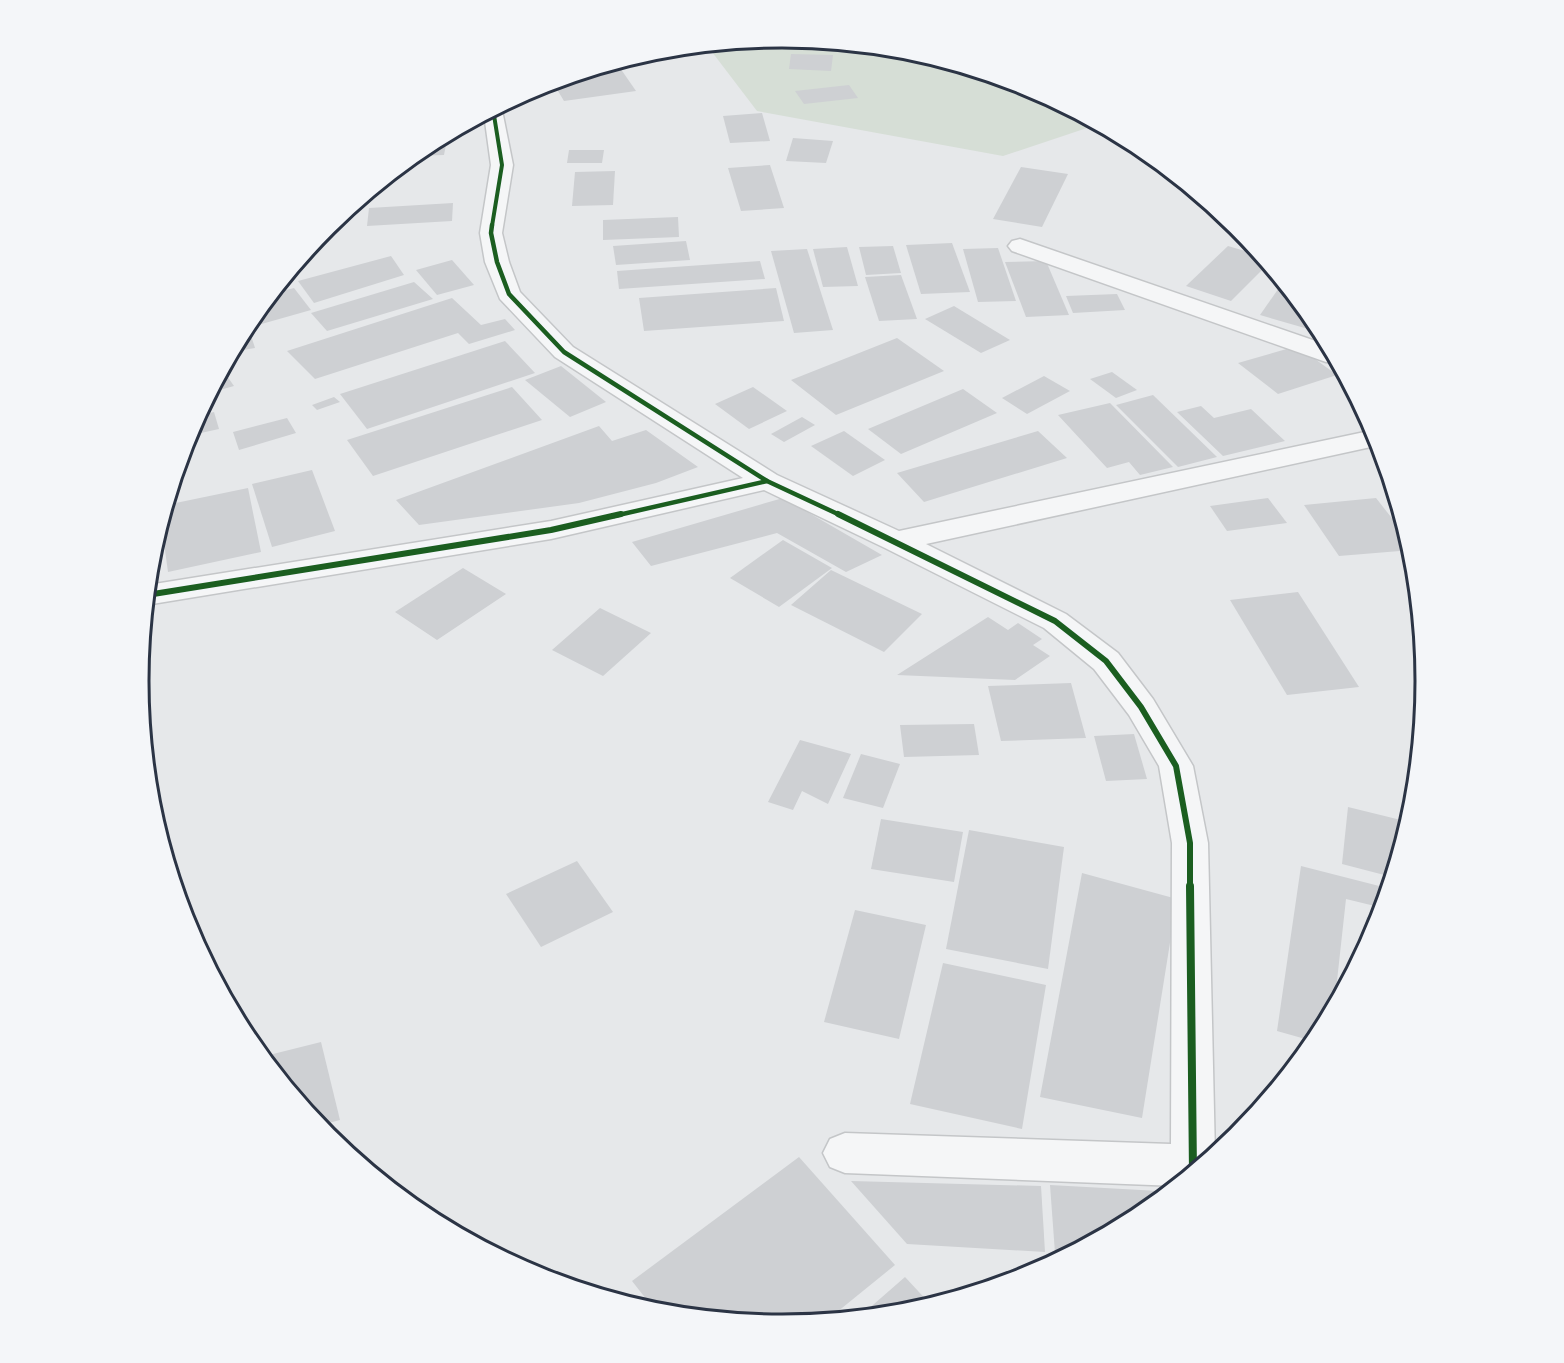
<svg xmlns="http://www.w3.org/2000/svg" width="1564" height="1363" viewBox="0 0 1564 1363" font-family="'Open Sans',sans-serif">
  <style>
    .green { fill: #d6ded6 }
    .building { fill: #ced0d3 }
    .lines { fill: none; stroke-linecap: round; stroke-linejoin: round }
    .minor-casing { stroke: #c4c6c8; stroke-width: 3 }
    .minor { fill: #f5f6f7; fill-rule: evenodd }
    .cycleway-far3-casing { stroke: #f4f6f9; stroke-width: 6 }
    .cycleway-far2-casing { stroke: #f4f6f9; stroke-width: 8 }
    .cycleway-far1-casing { stroke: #f4f6f9; stroke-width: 10 }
    .cycleway-casing { stroke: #f4f6f9; stroke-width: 11 }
    .cycleway-far3 { stroke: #1b5e20; stroke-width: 4 }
    .cycleway-far2 { stroke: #1b5e20; stroke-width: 4.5 }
    .cycleway-far1 { stroke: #1b5e20; stroke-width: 6 }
    .cycleway { stroke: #1b5e20; stroke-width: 8 }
    .rim { fill: none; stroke: #2b3445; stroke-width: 3 }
  </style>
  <rect width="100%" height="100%" fill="#e6e8ea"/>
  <path class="green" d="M800 39 908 50 1029 87 1099 124 1003 156 757 111 709 48Z"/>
  <g class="building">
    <path d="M791 54 833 55 831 71 789 69Z"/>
    <path d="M618 65 636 91 564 101 552 81 595 68Z"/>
    <path d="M849 85 858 98 804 104 795 91Z"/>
    <path d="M762 113 770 141 730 143 723 116Z"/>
    <path d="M448 134 444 155 412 156 425 146Z"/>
    <path d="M793 138 833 141 826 163 786 161Z"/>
    <path d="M569 150H604L602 163H567Z"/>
    <path d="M770 165 784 208 741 211 728 168Z"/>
    <path d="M1021 167 1068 174 1042 227 993 219Z"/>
    <path d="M615 171 613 205 572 206 575 172Z"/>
    <path d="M453 203 452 221 367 226 369 208Z"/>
    <path d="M678 217 679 237 603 240V220Z"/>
    <path d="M686 241 690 260 616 265 613 246Z"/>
    <path d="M952 243 970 292 921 294 906 245Z"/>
    <path d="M893 246 901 273 866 275 859 247Z"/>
    <path d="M1228 246 1262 256 1268 264 1231 301 1186 286Z"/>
    <path d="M847 247 858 286 823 287 813 249Z"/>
    <path d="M998 248 1016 301 978 302 963 249Z"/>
    <path d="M807 249 833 330 794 333 771 251Z"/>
    <path d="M391 256 404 275 314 303 298 281Z"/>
    <path d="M452 260 474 285 437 295 416 270Z"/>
    <path d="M760 261 765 279 619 289 617 271Z"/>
    <path d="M1046 261 1069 315 1026 317 1005 262Z"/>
    <path d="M901 275 917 319 879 321 865 277Z"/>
    <path d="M414 282 433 299 327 331 311 313Z"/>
    <path d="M1281 285 1287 287 1322 333 1260 315Z"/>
    <path d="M294 288 311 310 258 325 252 316 271 294Z"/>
    <path d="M776 288 784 321 644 331 639 298Z"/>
    <path d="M1117 294 1125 310 1073 313 1066 296Z"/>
    <path d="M452 298 481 325 505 319 515 330 469 344 458 333 315 379 287 351Z"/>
    <path d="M954 306 1010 340 981 353 925 319Z"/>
    <path d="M247 323 255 348 231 352Z"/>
    <path d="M897 338 944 371 836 415 791 380Z"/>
    <path d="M505 341 535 373 367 429 340 394Z"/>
    <path d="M1297 346 1337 375 1278 394 1238 363Z"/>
    <path d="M561 366 606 402 570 417 525 380Z"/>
    <path d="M222 369 234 386 209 393Z"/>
    <path d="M1112 372 1137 390 1116 398 1090 379Z"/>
    <path d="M1044 376 1070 391 1027 414 1002 398Z"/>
    <path d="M512 387 542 420 373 476 347 440Z"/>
    <path d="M753 387 787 411 749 429 715 404Z"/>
    <path d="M963 389 997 413 901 454 868 429Z"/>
    <path d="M1153 395 1217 457 1178 467 1116 405Z"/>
    <path d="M334 397 340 402 317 410 312 405Z"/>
    <path d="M1110 403 1173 467 1140 475 1129 462 1107 468 1058 415Z"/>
    <path d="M1201 406 1214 418 1251 409 1285 441 1223 456 1177 412Z"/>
    <path d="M214 412 219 429 187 436 197 416Z"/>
    <path d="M802 417 815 425 784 442 771 434Z"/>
    <path d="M287 418 296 433 239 450 233 432Z"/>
    <path d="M599 426 612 441 646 430 698 467 656 483 579 503 419 525 396 500Z"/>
    <path d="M844 431 885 460 853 476 811 446Z"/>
    <path d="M1038 431 1067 458 924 502 897 473Z"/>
    <path d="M312 470 335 531 272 547 252 484Z"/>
    <path d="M248 488 261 552 168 572 161 521 166 505Z"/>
    <path d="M783 498 882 555 846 572 777 533 651 566 632 542Z"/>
    <path d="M1268 498 1287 523 1227 531 1210 506Z"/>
    <path d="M1376 498 1409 540 1412 550 1339 556 1304 505Z"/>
    <path d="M783 540 832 568 779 607 730 578Z"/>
    <path d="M463 568 506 594 437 640 395 612Z"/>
    <path d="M831 570 922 614 884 652 791 605Z"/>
    <path d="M1298 592 1359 687 1287 695 1230 600Z"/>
    <path d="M600 608 651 633 603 676 552 650Z"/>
    <path d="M988 617 1008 630 1018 623 1042 639 1033 645 1050 656 1015 680 897 675Z"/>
    <path d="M1071 683 1086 738 1001 741 988 686Z"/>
    <path d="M974 724 979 755 904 757 900 725Z"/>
    <path d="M1134 734 1147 779 1106 781 1094 736Z"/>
    <path d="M800 740 851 754 828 804 802 791 793 810 768 802Z"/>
    <path d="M861 754 900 764 883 808 843 798Z"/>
    <path d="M1348 807 1409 822 1392 877 1342 864Z"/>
    <path d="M881 819 963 832 954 882 871 869Z"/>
    <path d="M969 830 1064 847 1048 969 946 949Z"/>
    <path d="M577 861 613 912 541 947 506 894Z"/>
    <path d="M1301 866 1387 888 1383 908 1346 899 1334 1008 1316 1042 1277 1031Z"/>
    <path d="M1082 873 1177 899 1142 1118 1040 1097Z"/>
    <path d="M855 910 926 925 899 1039 824 1022Z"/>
    <path d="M1367 917 1379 921 1357 966H1356Z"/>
    <path d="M943 963 1046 985 1022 1129 910 1104Z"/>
    <path d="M321 1042 340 1120 317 1126 261 1057Z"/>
    <path d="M799 1157 895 1265 826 1321 782 1325 657 1313 632 1281Z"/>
    <path d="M851 1181 1041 1186 1045 1252 907 1244Z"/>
    <path d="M1050 1185 1159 1191 1161 1200 1139 1217 1070 1254 1055 1253Z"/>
    <path d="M905 1277 932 1306 907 1313 858 1318Z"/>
  </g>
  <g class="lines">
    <g class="minor-casing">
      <g id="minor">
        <path d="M501 105 513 165 502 233 509 262 520 292 573 347 777 475 899 531 1374 430 1380 445 926 544 1066 614 1118 653 1153 699 1193 766 1208 843 1215 1156 1177 1186 845 1173 830 1167 823 1153 830 1139 845 1133 1171 1144 1172 843 1159 766 1129 715 1094 669 1044 628 885 548 764 490 551 539 146 605 148 585 551 521 743 478 555 357 500 299 485 262 480 233 491 165 484 114Z"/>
        <path d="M1020 239 1330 346 1339 364 1326 362 1012 251 1008 246 1012 241Z"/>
      </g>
    </g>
    <use href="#minor" class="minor"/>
    <g class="cycleway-far3-casing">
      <path id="cycleway-far3" d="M492 226 502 165 493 109"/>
    </g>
    <g class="cycleway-far2-casing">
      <g id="cycleway-far2">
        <path d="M492 225 491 233 497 262 509 294 564 352 767 481 842 516"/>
        <path d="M614 516 767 481"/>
      </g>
    </g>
    <g class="cycleway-far1-casing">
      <g id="cycleway-far1">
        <path d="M838 514 1055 621 1106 661 1141 707 1176 766 1190 843V887"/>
        <path d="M147 595 551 530 621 514"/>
      </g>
    </g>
    <g class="cycleway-casing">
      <path id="cycleway" d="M1190 886 1193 1173"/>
    </g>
    <use href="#cycleway-far3" class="cycleway-far3"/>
    <use href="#cycleway-far2" class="cycleway-far2"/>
    <use href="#cycleway-far1" class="cycleway-far1"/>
    <use href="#cycleway" class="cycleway"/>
  </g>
  <path d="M0 0H1564V1363H0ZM149 681a633 633 0 1 1 1266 0a633 633 0 1 1-1266 0Z" fill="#f4f6f9" fill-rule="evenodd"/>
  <path class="rim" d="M149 681a633 633 0 1 1 1266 0a633 633 0 1 1-1266 0Z"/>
</svg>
